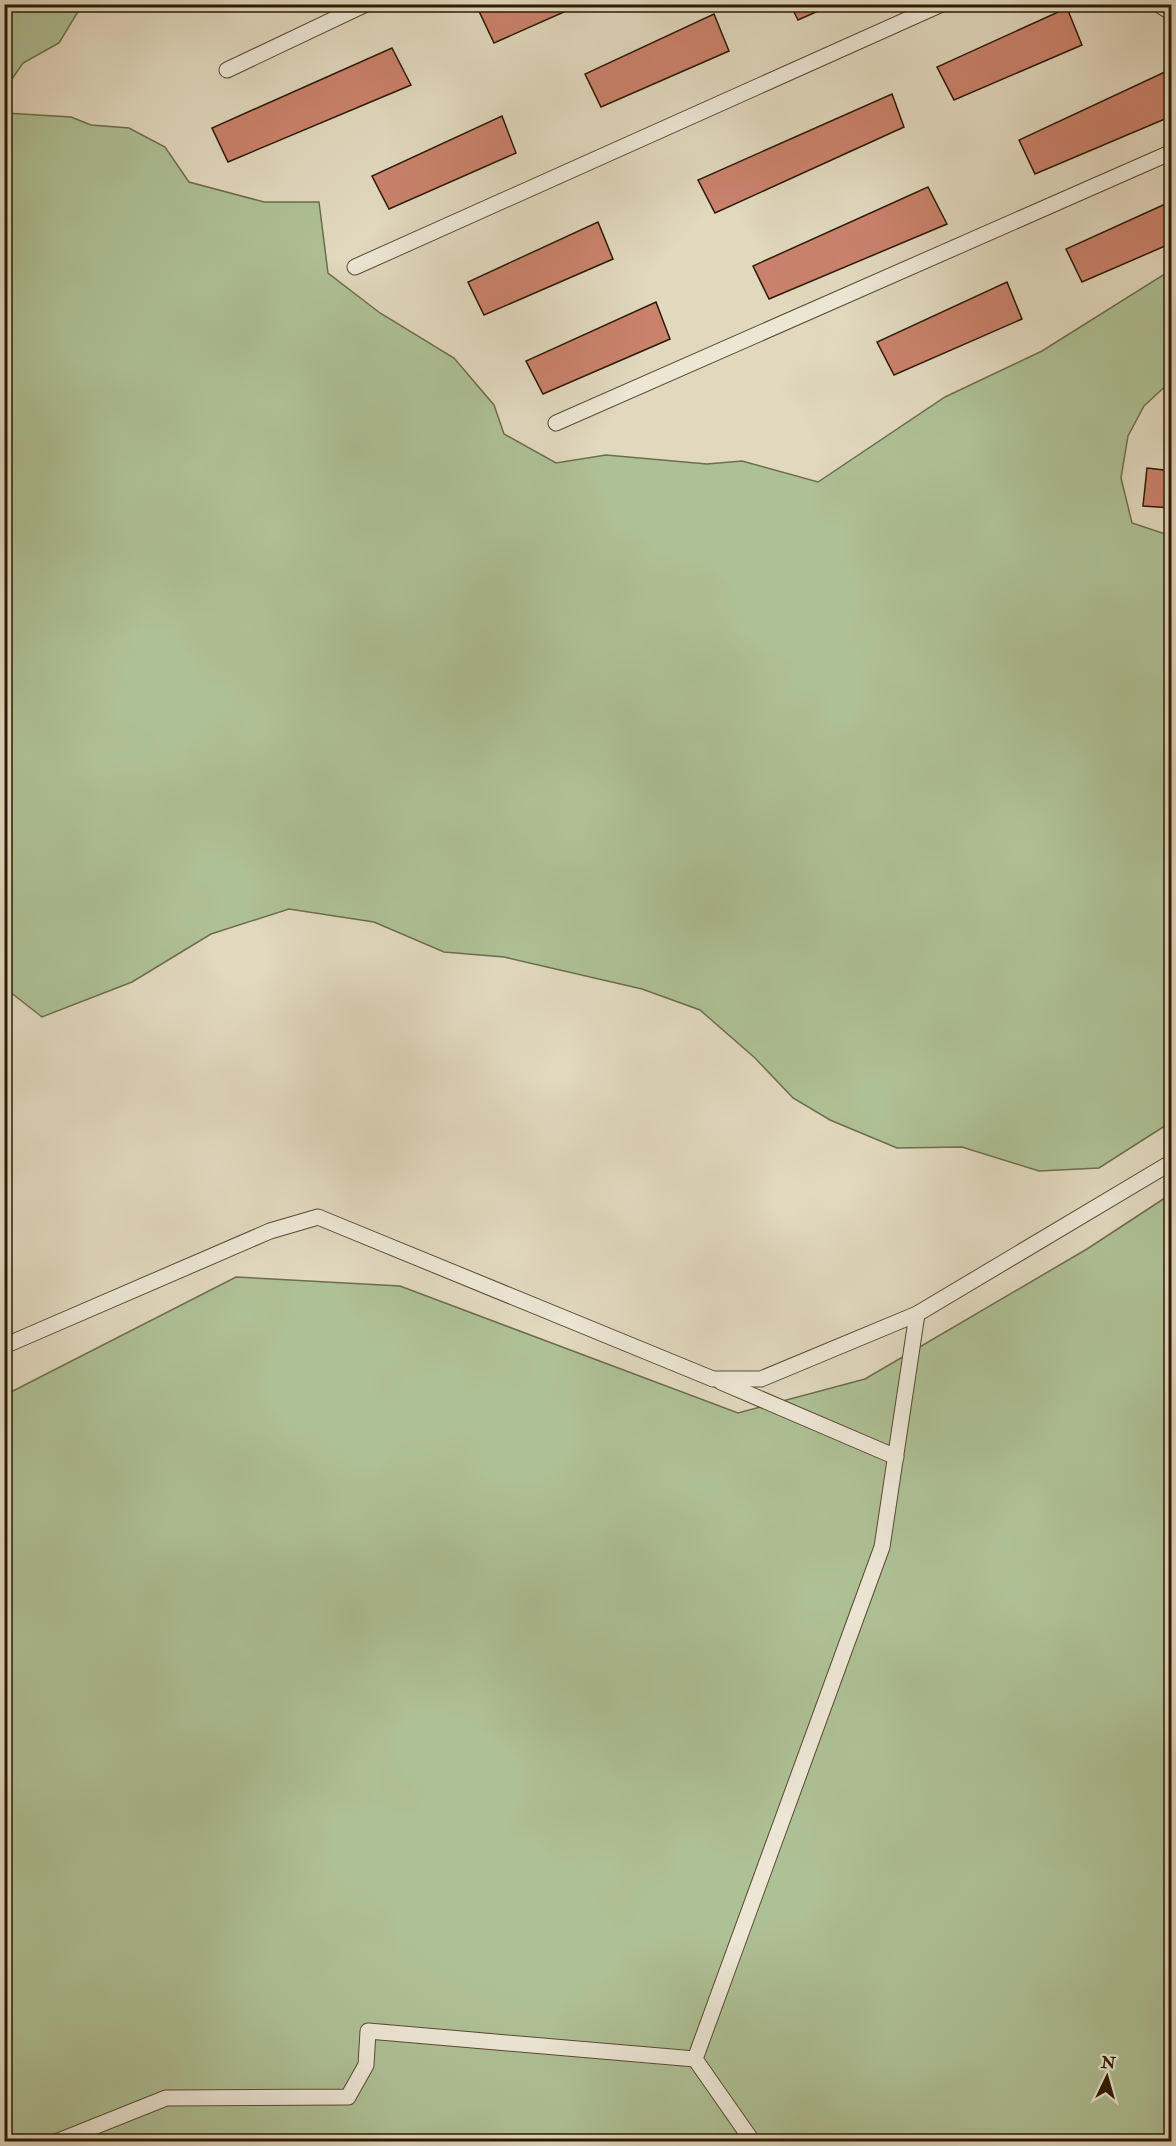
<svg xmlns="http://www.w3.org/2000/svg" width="1176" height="2146" viewBox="0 0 1176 2146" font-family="'IM FELL Double Pica',serif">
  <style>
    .green { fill: #aec095; stroke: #6d6d4c; stroke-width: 1.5 }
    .building { fill: #ca826c; stroke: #2c1a03; stroke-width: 1.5 }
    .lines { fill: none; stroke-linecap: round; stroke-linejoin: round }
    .lane-casing { stroke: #594a32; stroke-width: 17 }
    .lane { stroke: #ece6d5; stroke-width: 15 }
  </style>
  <rect width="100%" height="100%" fill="#e1d8be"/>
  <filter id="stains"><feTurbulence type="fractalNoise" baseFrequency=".00333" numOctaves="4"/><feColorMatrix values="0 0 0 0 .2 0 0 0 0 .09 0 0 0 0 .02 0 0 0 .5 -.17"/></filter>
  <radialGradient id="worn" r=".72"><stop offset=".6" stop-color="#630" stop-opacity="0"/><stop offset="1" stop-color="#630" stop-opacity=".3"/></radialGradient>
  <g class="green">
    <path d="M5 4 82 5 59 43 23 63 5 89Z"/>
    <path d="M5 113 71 117 91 125 129 128 165 147 189 182 264 202H319L328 273 380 313 454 358 494 405 504 434 556 463 606 455 707 464 742 461 818 482 945 397 1042 351 1171 270V381L1144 406 1128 436 1121 478 1132 523 1162 533H1171V1122L1099 1168 1039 1171 962 1147 897 1148 830 1120 793 1098 755 1058 700 1010 642 989 504 957 444 952 374 922 289 909 211 934 132 982 42 1017 5 988Z"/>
    <path d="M1171 1194V2141L5 2142V1395L236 1277 400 1286 738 1413 865 1379 1087 1249Z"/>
  </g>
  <g class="building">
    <path d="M489 4H582L494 43 478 9Z"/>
    <path d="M790 4H834L798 20Z"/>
    <path d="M1067 8 1082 45 954 100 937 67Z"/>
    <path d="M714 14 729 51 601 107 585 74Z"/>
    <path d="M392 48 411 85 228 162 212 128Z"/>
    <path d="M1167 71 1172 79V116L1035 174 1019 140Z"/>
    <path d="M892 94 904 127 715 213 698 180Z"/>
    <path d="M502 116 516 153 389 209 372 176Z"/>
    <path d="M928 187 947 224 769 299 753 266Z"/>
    <path d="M1172 201V243L1082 282 1066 249Z"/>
    <path d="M598 222 613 259 484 315 468 282Z"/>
    <path d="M1007 282 1022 319 894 375 877 342Z"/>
    <path d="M656 302 670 339 543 394 526 361Z"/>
    <path d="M1147 468 1172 471V508L1143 506Z"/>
  </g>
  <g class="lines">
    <g class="lane-casing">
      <g id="lane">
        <path d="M1158 4 1172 13"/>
        <path d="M227 70 366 4"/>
        <path d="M355 267 942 4"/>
        <path d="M556 423 1172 152"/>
        <path d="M4 1346 270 1231 318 1217 713 1379H761L917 1314 1172 1162"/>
        <path d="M721 1382 896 1457"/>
        <path d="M56 2142 166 2098 348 2097 366 2065 368 2031 695 2059"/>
        <path d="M753 2142 695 2059 882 1547 917 1314"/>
      </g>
    </g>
    <use href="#lane" class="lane"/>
  </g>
  <rect width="1176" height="2146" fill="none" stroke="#e1d8be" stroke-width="24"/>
  <rect x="6" y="6" width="1164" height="2134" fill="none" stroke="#2c1a03" stroke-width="3"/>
  <rect x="12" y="12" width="1152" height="2122" fill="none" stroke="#2c1a03" stroke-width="1.5"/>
  <g transform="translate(1107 2077) rotate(5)" stroke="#ece6d5" stroke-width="4.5" paint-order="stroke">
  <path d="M0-4.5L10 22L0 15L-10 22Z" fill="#2c1a03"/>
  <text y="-9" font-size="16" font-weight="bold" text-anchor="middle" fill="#2c1a03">N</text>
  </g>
  <rect width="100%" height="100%" filter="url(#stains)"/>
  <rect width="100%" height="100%" fill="url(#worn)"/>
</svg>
